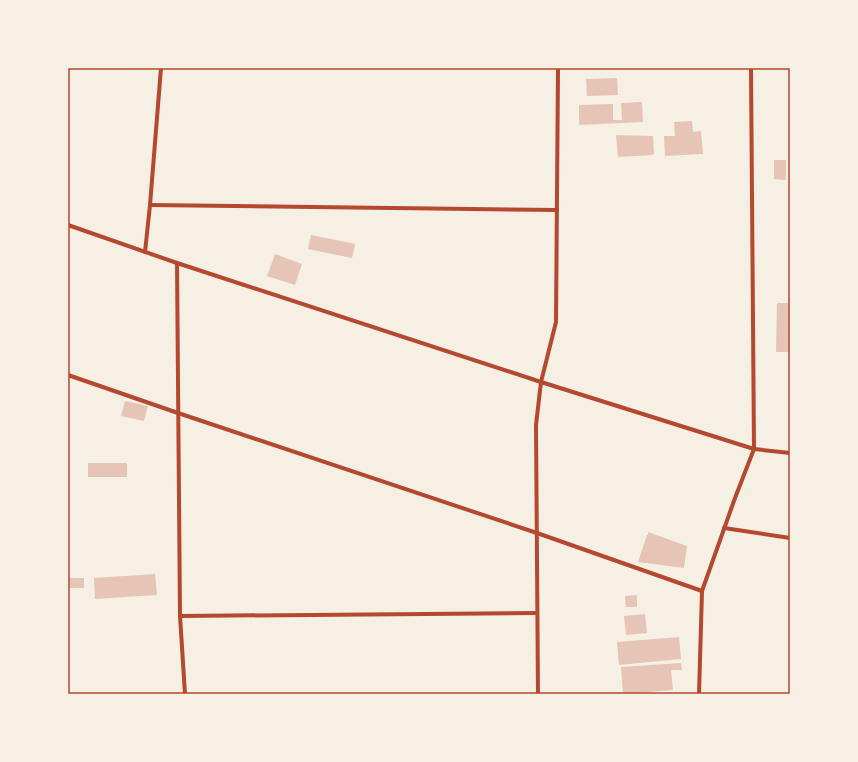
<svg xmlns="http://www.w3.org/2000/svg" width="858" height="762" viewBox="0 0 858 762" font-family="Helvetica,sans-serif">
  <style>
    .building { fill: #e6c5b7 }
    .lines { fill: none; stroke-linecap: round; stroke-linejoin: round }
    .minor { stroke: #b5482f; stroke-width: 4 }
    .neatline { fill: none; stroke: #b5482f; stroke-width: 1.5 }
  </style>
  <rect width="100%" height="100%" fill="#f6efe4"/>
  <g class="building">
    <path d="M617 78 618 95 587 96 586 79Z"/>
    <path d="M642 102 643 122 579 125V105L613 104V120H622L621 103Z"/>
    <path d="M692 121 693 132 701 131 703 154 665 156 664 136H675L674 122Z"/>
    <path d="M616 135 653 136 654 154H653V155L618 157Z"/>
    <path d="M774 160H786V180L774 179Z"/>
    <path d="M311 235 355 244 352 258 308 249Z"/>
    <path d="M275 254 302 264 295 285 267 276Z"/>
    <path d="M777 303H790V352H776Z"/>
    <path d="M125 401 148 406 144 421 121 416Z"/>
    <rect x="88" y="463" width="39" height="14"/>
    <path d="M648 532 687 546 684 568 638 562 647 535H648Z"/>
    <path d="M155 574 157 595 95 599 94 578Z"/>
    <rect x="68" y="578" width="16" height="10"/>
    <path d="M637 595V607H626L625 596Z"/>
    <path d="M645 614 647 633 626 635 624 616Z"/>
    <path d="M679 637 681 659 619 665 617 642Z"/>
    <path d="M681 663 682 670H671L673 690 623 694 621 667Z"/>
  </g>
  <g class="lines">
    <g class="minor">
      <path d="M150 205 557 210"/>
      <path d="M68 225 177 263 541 382 754 449 790 453"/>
      <path d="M145 252 150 205 161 68"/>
      <path d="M177 263 180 616 185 694"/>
      <path d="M68 375 178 413 537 533 702 591"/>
      <path d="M724 528 790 538"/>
      <path d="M180 616 537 613"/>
      <path d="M538 694 536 425 541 382 556 322 558 68"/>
      <path d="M699 694 702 591 735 498 754 449 751 68"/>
    </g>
  </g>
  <rect width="858" height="762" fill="none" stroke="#f6efe4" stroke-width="138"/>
  <rect x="69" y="69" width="720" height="624" class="neatline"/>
</svg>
